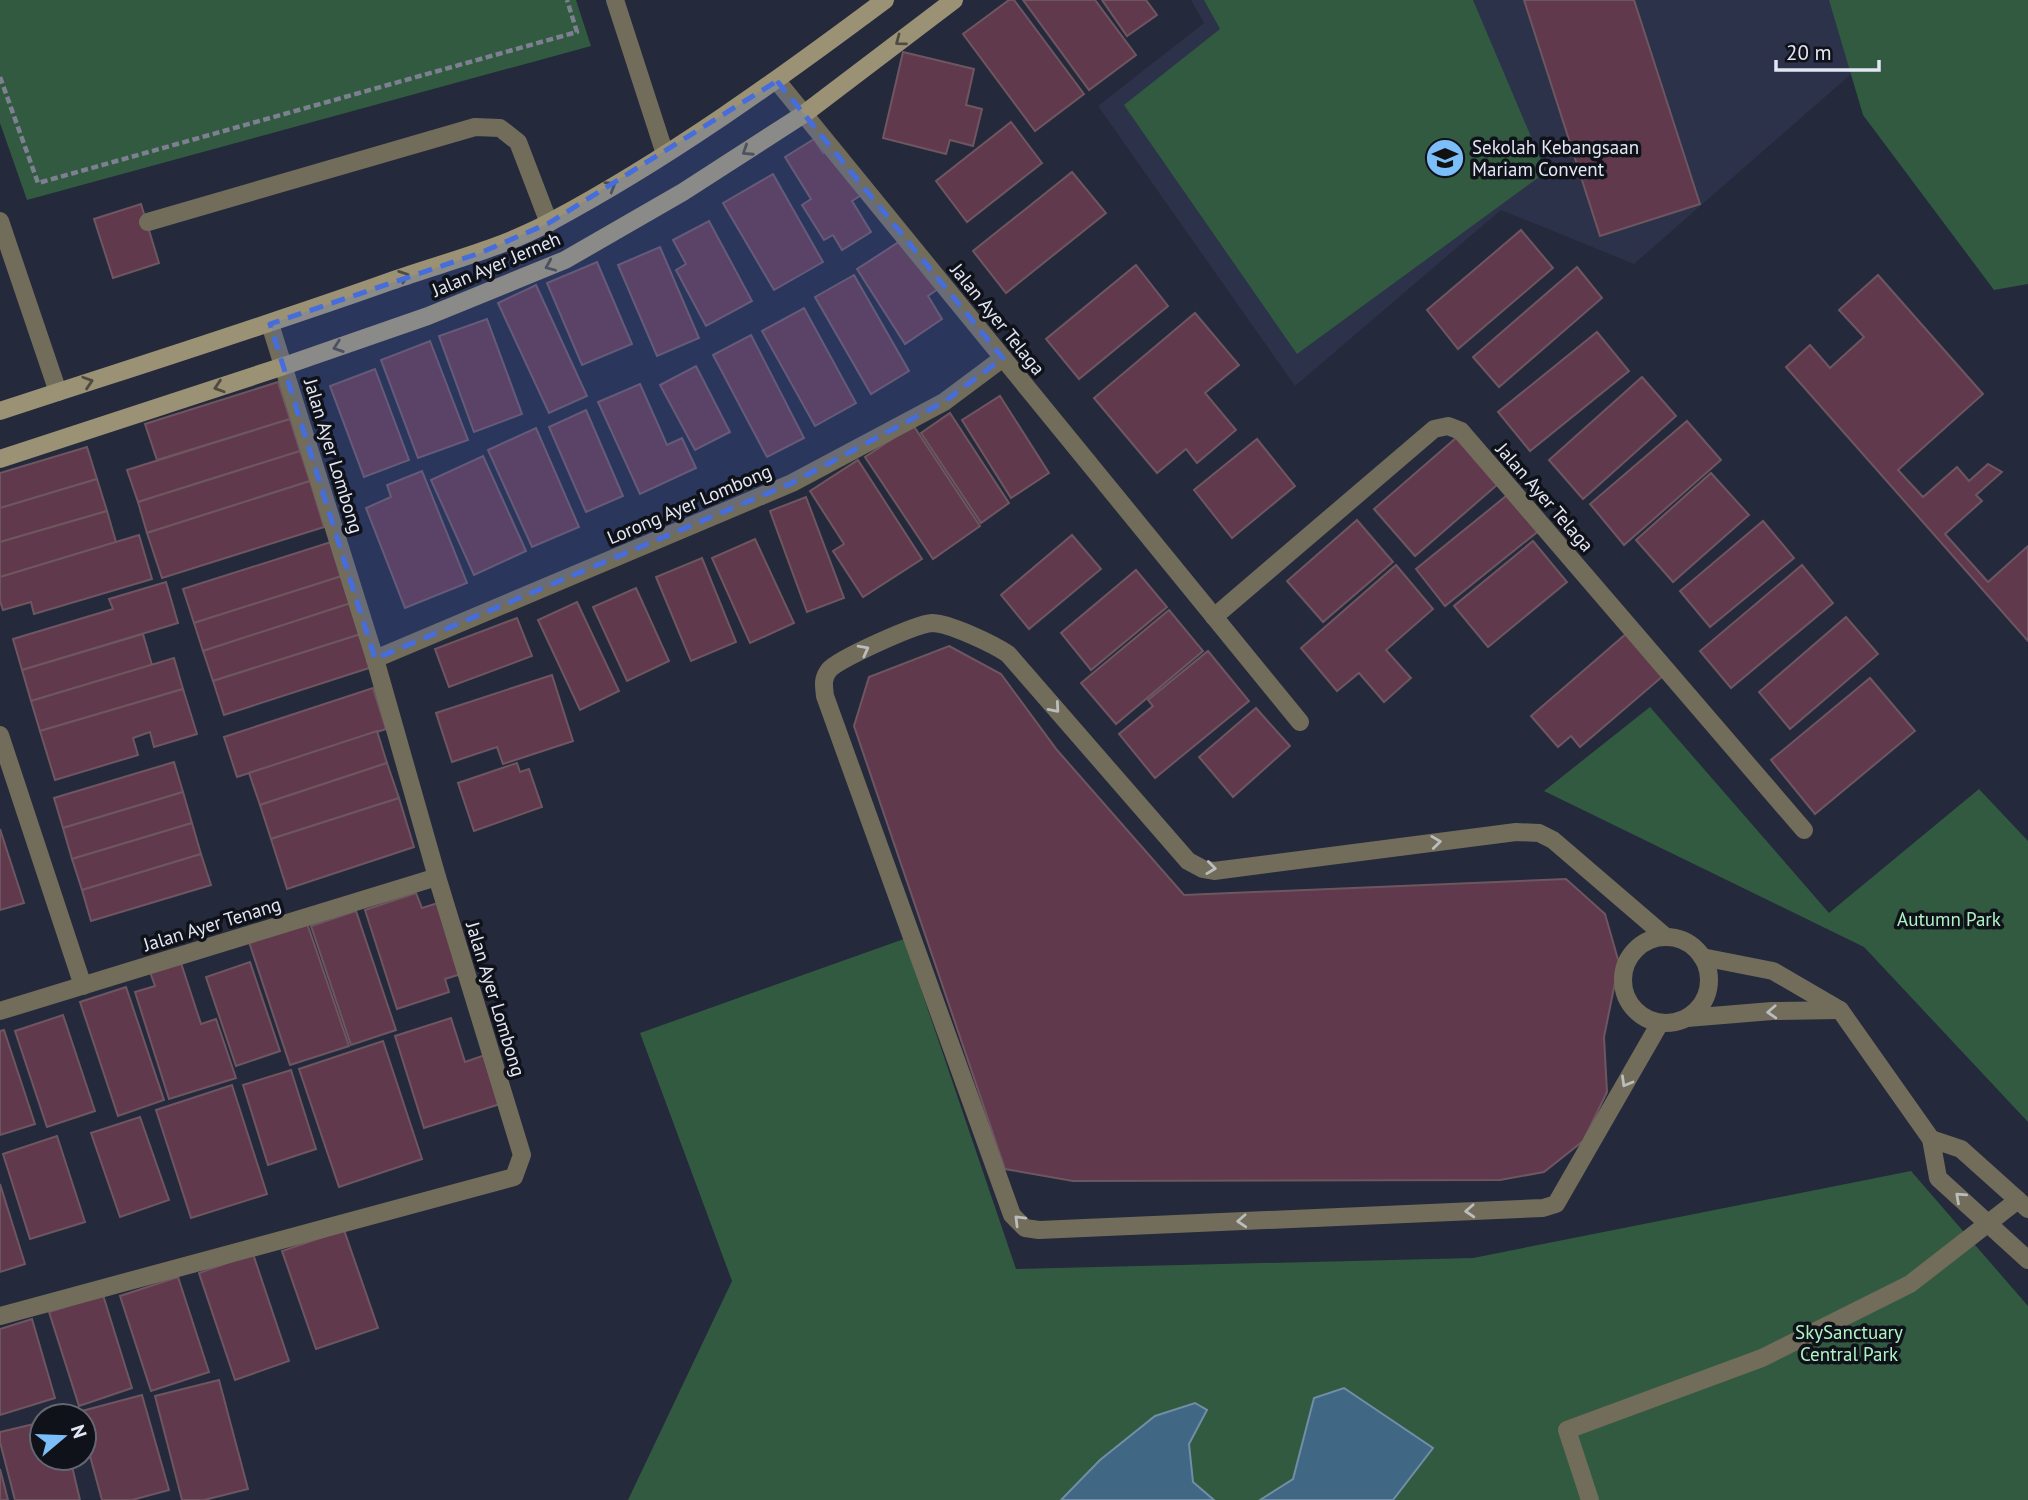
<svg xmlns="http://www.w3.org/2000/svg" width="2028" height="1500" viewBox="0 0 2028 1500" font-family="'PT Sans',sans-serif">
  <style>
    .built { fill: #2b3249 }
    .green { fill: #325a40 }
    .water { fill: #406884; stroke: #718ea6; stroke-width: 2 }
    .building { fill: #61394c; stroke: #6e5661; stroke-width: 2 }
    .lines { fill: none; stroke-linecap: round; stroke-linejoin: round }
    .path { stroke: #7c8090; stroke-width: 4.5; stroke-dasharray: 7 3.5; stroke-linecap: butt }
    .service { stroke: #726c5a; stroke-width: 18 }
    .minor { stroke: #726c5a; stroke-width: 18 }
    .secondary { stroke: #9b9174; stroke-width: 18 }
    .oneway { stroke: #4f4b42 }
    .oneway2 { stroke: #bbbcbe }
    .marked { fill: #456dde; fill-opacity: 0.2; stroke: #456dde; stroke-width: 5; stroke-dasharray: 14 9; stroke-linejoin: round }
    .labels { text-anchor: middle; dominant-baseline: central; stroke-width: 7; stroke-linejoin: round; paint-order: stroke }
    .poi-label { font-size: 19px; fill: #e3e7f4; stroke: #10121a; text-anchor: start }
    .street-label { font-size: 19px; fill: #e3e7f4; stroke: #10121a }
    .park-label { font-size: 19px; fill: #b0f4c6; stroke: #10121a }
  </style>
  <rect width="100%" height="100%" fill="#24293b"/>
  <path class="built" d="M1191 0H1876L1897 34 1634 264 1501 210 1295 386 1098 106 1204 23Z"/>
  <g class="green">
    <path d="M0 0H576L591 46 27 200 0 123Z"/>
    <path d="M1204 0H1473L1546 172 1297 354 1124 105 1220 29Z"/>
    <path d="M1829 0H2028V284L1994 290 1863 115Z"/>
    <path d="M1650 707 1829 913 1979 789 2028 841V1122L1864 947 1544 791Z"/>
    <path d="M904 939 1016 1269 1473 1258 1911 1171 2028 1306V1500H628L732 1281 640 1033Z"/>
  </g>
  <g class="water">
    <path d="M1344 1388 1433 1448 1393 1500H1260L1293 1479 1314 1398Z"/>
    <path d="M1195 1403 1207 1410 1189 1444 1193 1482 1214 1500H1061L1100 1460 1155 1416Z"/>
  </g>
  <g class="building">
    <path d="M1009 0H1014L1084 94 1035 131 963 34Z"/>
    <path d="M1023 0H1095L1136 55 1089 90Z"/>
    <path d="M1102 0H1146L1157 15 1127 36Z"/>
    <path d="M1524 0H1634L1700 204 1600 236Z"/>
    <path d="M903 52 974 69 966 105 982 109 973 146 950 140 946 154 883 138Z"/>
    <path d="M1011 122 1042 163 967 222 936 181Z"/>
    <path d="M814 139 823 153 834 147 863 194 852 201 871 232 842 250 833 235 824 240 802 205 811 199 785 157Z"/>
    <path d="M1072 172 1106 213 1006 293 973 251Z"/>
    <path d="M773 174 823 262 774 290 723 203Z"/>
    <path d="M141 204 159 263 113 278 94 219Z"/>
    <path d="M709 221 752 301 706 326 676 270 686 264 673 240Z"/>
    <path d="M1521 230 1553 268 1458 349 1427 310Z"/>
    <path d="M905 238 938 289 928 296 942 319 905 344 857 269Z"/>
    <path d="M660 247 699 338 657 356 618 265Z"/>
    <path d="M597 262 632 344 582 365 547 283Z"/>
    <path d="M1136 265 1168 306 1079 379 1046 339Z"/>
    <path d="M1577 267 1602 298 1499 387 1473 357Z"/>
    <path d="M854 275 909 371 871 394 815 297Z"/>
    <path d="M1878 275 1983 394 1898 470 1923 497 1957 467 1969 481 1988 464 2002 472 1976 495 1982 501 1945 534 1988 582 2028 546V641L1786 367 1810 345 1830 368 1864 337 1839 310Z"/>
    <path d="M536 285 587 396 549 413 498 303Z"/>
    <path d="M804 308 856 403 815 426 762 331Z"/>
    <path d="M1195 313 1239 365 1205 393 1236 430 1197 463 1186 449 1157 473 1094 398Z"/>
    <path d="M487 319 522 414 474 432 439 336Z"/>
    <path d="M1597 332 1629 371 1530 451 1498 412Z"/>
    <path d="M751 335 804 438 767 457 713 355Z"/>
    <path d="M430 341 468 440 418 458 381 360Z"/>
    <path d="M696 366 730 432 695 450 660 385Z"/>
    <path d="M375 369 409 460 364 477 330 386Z"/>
    <path d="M1642 377 1676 416 1583 499 1549 460Z"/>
    <path d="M278 382 290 419 157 460 145 424Z"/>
    <path d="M640 384 667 445 682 438 696 468 640 494 598 402Z"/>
    <path d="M1000 396 1049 473 1011 498 962 420Z"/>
    <path d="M586 410 623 496 586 512 549 427Z"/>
    <path d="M950 413 1009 503 981 523 921 433Z"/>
    <path d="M290 419 300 451 138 502 127 470Z"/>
    <path d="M1687 421 1721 460 1624 545 1590 504Z"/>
    <path d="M913 425 980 526 933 559 865 457Z"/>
    <path d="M536 428 579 527 532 547 488 450Z"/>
    <path d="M1456 438 1497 485 1415 556 1374 509Z"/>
    <path d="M1257 439 1295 486 1232 538 1194 490Z"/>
    <path d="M87 447 97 479 0 508V473Z"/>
    <path d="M300 451 310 481 147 533 138 502Z"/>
    <path d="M483 456 526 551 474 575 431 480Z"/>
    <path d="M858 460 922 559 863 597 833 551 844 544 810 491Z"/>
    <path d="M422 471 467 583 405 608 366 508 391 497 387 485Z"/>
    <path d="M1711 473 1749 515 1673 582 1636 540Z"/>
    <path d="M97 479 107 511 0 542V508Z"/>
    <path d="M310 481 324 527 162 578 147 533Z"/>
    <path d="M1511 492 1541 529 1445 606 1416 569Z"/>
    <path d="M806 497 844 598 807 612 770 511Z"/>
    <path d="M107 511 116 542 0 577V542Z"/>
    <path d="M1357 520 1393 562 1323 622 1287 581Z"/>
    <path d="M1763 521 1794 558 1710 627 1680 591Z"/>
    <path d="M139 535 152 579 34 614 31 602 3 610 0 601V577Z"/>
    <path d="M1072 535 1101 569 1029 629 1001 595Z"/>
    <path d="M755 539 794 623 750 643 712 558Z"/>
    <path d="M1533 541 1567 582 1488 647 1454 606Z"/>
    <path d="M331 542 342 576 194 623 183 589Z"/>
    <path d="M702 558 736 642 691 661 656 577Z"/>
    <path d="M1396 565 1433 609 1386 650 1411 678 1384 702 1359 673 1337 691 1301 648Z"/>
    <path d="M1802 565 1833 603 1731 688 1700 651Z"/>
    <path d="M1136 570 1167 607 1091 670 1061 633Z"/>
    <path d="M342 576 351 603 203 651 194 623Z"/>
    <path d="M166 582 178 623 22 670 13 639 113 609 109 599Z"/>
    <path d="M636 588 669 661 627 681 593 607Z"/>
    <path d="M577 602 619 691 580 710 538 620Z"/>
    <path d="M351 603 361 634 213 681 203 651Z"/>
    <path d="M1169 610 1203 651 1116 724 1081 683Z"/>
    <path d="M1846 617 1878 654 1790 729 1759 692Z"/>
    <path d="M517 618 532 656 449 687 435 649Z"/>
    <path d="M1627 633 1663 676 1580 747 1571 736 1558 747 1531 716Z"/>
    <path d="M143 634 152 665 31 701 22 670Z"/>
    <path d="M361 634 372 667 224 715 213 681Z"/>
    <path d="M949 646 1001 674 1057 750 1184 895 1566 879 1605 914 1619 963 1604 1037 1607 1092 1583 1141 1544 1172 1500 1180 1073 1181 1005 1169 854 726 869 677Z"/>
    <path d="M1208 651 1249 701 1155 778 1119 734 1153 706 1148 700Z"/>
    <path d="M174 658 183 689 40 731 31 701Z"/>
    <path d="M552 675 573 741 503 764 497 747 452 762 436 713Z"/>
    <path d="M1870 678 1915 731 1815 814 1771 760Z"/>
    <path d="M373 688 386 729 237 777 224 737Z"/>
    <path d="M183 689 197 734 154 747 150 732 133 738 138 755 55 780 40 731Z"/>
    <path d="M1256 708 1290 746 1233 797 1199 757Z"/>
    <path d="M377 731 387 763 260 805 249 773Z"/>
    <path d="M174 762 183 792 63 828 54 798Z"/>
    <path d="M387 763 399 798 271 839 260 805Z"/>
    <path d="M517 763 520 772 529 769 542 807 474 831 458 783Z"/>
    <path d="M183 792 192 823 72 859 63 828Z"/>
    <path d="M399 798 414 847 287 889 271 839Z"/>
    <path d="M192 823 201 854 82 890 72 859Z"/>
    <path d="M0 829 24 903 0 910Z"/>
    <path d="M201 854 211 885 91 921 82 890Z"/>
    <path d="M416 893 422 908 438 903 461 974 445 979 449 992 397 1009 365 910Z"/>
    <path d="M356 911 396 1030 351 1045 311 926Z"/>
    <path d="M307 923 349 1046 290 1065 249 942Z"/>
    <path d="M250 962 280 1051 236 1066 206 977Z"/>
    <path d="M181 963 201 1024 216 1019 236 1078 169 1099 135 992 155 986 150 972Z"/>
    <path d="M126 987 164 1100 118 1116 80 1002Z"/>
    <path d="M63 1015 95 1111 47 1127 15 1031Z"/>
    <path d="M451 1018 465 1062 485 1055 500 1104 424 1128 395 1036Z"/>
    <path d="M4 1030 35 1124 0 1135V1031Z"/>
    <path d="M383 1041 422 1159 339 1187 299 1069Z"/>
    <path d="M291 1070 316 1149 268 1165 243 1085Z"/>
    <path d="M232 1085 267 1194 191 1218 156 1110Z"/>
    <path d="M140 1117 169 1200 120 1217 91 1133Z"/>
    <path d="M57 1136 85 1222 30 1239 3 1154Z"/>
    <path d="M0 1184 25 1264 0 1272Z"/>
    <path d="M344 1230 378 1328 316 1349 282 1251Z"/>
    <path d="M253 1254 289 1361 235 1380 199 1273Z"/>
    <path d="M178 1277 209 1372 151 1391 120 1296Z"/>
    <path d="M103 1295 132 1388 79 1406 49 1312Z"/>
    <path d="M32 1319 55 1398 0 1415V1329Z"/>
    <path d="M219 1380 248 1489 204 1500H182L155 1396Z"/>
    <path d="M142 1395 169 1490 132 1500H102L84 1434V1416H79L78 1412Z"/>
    <path d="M42 1422V1458H70L80 1500H15L0 1442V1432Z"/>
    <path d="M0 1469 8 1500H0Z"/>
  </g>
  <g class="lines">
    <path class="path" d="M0 77 38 183 577 32 567 0"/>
    <g class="service">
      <path d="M148 222 475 127 500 128 518 142 549 223"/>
      <circle cx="1666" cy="980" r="43"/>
      <path d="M1702 957 1773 971 1840 1010 1931 1139"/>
      <path d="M1687 1018 1772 1011 1840 1010"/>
      <path d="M1660 1023 1556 1204 1543 1208 1039 1230 1025 1228 1012 1215 825 696C824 686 822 679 829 670 838 659 916 624 932 623 949 623 993 644 1008 654L1188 861 1203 869 1214 871 1516 832 1539 833 1553 840 1666 937"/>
      <path d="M1590 1500 1567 1430 1762 1358 1910 1284 2018 1200"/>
    </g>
    <g class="minor">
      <path d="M615 0 665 154"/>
      <path d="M777 81 1300 722"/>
      <path d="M0 221 58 392"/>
      <path d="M1214 617 1434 429 1448 426 1461 431 1804 830"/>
      <path d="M375 659 792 483 944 402 1003 358"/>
      <path d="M0 735 83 986"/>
      <path d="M0 1011 437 877"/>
      <path d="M2028 1209 1961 1149 1931 1139 1938 1178 2028 1260"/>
      <path d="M0 1316 514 1177 522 1155 437 877 375 659 270 324"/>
    </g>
    <g class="secondary">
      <path d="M0 411C131 368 262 327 391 281 445 262 500 249 550 222 668 159 778 80 885 0"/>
      <path d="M0 459 284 366 428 316 565 260 683 192 804 114 954 0"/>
    </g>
  </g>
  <defs><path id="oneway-chevron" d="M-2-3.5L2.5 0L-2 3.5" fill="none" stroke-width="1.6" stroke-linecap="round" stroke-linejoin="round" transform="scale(1.75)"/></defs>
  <g class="oneway">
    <use href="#oneway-chevron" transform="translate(900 41) rotate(143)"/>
    <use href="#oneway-chevron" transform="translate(747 151) rotate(147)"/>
    <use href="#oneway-chevron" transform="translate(611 186) rotate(-31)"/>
    <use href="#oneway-chevron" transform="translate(550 266) rotate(157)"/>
    <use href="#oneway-chevron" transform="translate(404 276) rotate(-20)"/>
    <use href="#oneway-chevron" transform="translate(338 347) rotate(161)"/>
    <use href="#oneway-chevron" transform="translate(88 382) rotate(-18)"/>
    <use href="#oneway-chevron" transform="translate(219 387) rotate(162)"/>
  </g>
  <g class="oneway2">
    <use href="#oneway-chevron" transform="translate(864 650) rotate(-28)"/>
    <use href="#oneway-chevron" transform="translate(1055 708) rotate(49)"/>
    <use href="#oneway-chevron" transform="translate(1436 842) rotate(-7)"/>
    <use href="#oneway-chevron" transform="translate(1211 868) rotate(7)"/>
    <use href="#oneway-chevron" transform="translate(1772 1012) rotate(177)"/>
    <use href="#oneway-chevron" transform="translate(1626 1082) rotate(120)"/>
    <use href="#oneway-chevron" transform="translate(1960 1197) rotate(-138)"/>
    <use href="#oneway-chevron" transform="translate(1470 1211) rotate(177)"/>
    <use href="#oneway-chevron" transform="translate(1019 1220) rotate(-135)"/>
    <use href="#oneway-chevron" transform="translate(1242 1221) rotate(177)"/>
  </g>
  <path class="marked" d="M777 81 1003 358 944 402 792 483 375 659 270 324 480 253 549 223Z"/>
  <defs>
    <g id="school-disc" transform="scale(2.0125)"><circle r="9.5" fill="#7cbef9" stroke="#10121a"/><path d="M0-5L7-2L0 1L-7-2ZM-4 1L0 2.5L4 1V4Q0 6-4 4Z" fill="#111"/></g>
  </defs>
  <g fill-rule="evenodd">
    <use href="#school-disc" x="1445" y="158"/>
  </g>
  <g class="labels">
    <g class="poi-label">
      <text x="1472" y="147">Sekolah Kebangsaan<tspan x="1472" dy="22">Mariam Convent</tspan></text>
    </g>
    <g class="street-label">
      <text transform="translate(496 264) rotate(-23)">Jalan Ayer Jerneh</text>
      <text transform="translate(998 319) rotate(51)">Jalan Ayer Telaga</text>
      <text transform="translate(334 456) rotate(73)">Jalan Ayer Lombong</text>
      <text transform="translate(1545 497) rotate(49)">Jalan Ayer Telaga</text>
      <text transform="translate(689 504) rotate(-23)">Lorong Ayer Lombong</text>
      <text transform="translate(212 924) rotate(-17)">Jalan Ayer Tenang</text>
      <text transform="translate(496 999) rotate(73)">Jalan Ayer Lombong</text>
    </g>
    <g class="park-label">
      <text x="1949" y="919">Autumn Park</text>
      <text x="1849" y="1332">SkySanctuary<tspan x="1849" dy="22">Central Park</tspan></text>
    </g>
  </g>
  <g transform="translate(63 1437) rotate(71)"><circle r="33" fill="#10121a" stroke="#646771" stroke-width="2"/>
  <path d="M0-5L12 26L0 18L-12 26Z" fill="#7cbef9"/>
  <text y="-10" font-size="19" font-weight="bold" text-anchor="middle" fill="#e3e7f4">N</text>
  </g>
  <path d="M1776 60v10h103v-10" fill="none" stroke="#e3e7f4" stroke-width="3.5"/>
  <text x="1786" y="60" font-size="21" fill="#e3e7f4" stroke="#10121a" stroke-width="5" paint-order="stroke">20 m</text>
</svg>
